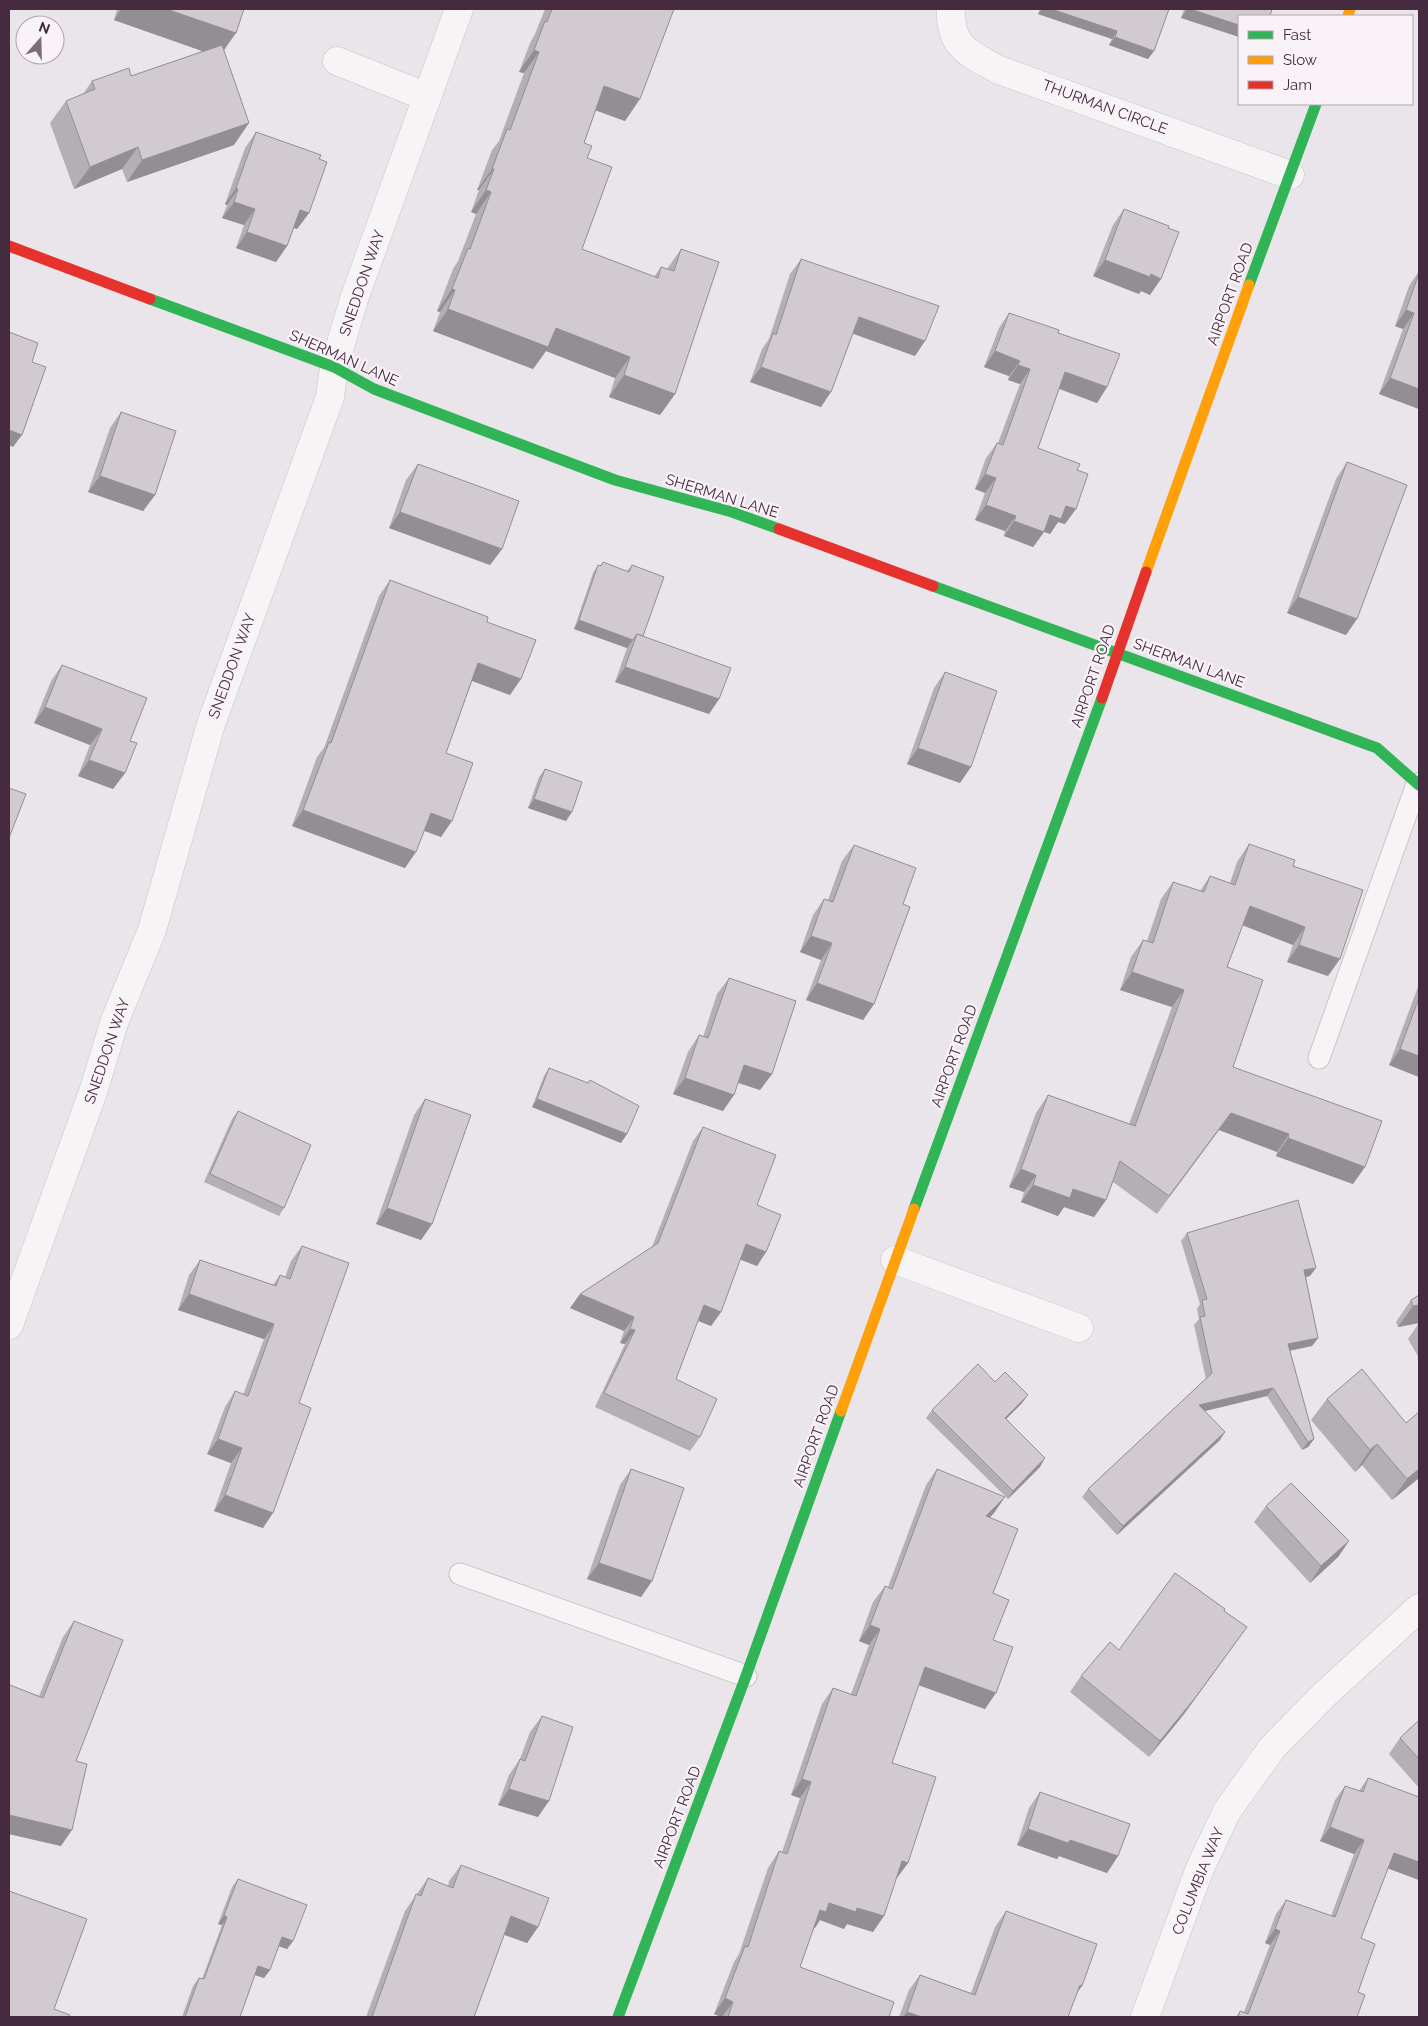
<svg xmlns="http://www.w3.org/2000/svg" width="1428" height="2026" viewBox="0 0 1428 2026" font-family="Raleway,sans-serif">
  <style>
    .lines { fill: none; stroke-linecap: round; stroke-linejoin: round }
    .lane-casing { stroke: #c8c3c8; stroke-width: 23 }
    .street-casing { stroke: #c8c3c8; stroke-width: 29 }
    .lane { stroke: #f7f4f6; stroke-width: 21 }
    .street { stroke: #f7f4f6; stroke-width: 28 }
    .fast { stroke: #30b455; stroke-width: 11 }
    .slow { stroke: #ff9f0a; stroke-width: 11 }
    .jam { stroke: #e5322d; stroke-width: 11 }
    .wall { fill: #b4afb3 }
    .shaded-wall { fill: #928e92 }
    .building { fill: #d1cbd0; stroke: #928e92 }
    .labels { text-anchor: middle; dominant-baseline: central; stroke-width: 4.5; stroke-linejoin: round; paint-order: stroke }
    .street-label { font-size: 15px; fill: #452a40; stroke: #f9f3f8 }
  </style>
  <rect width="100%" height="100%" fill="#eae5ea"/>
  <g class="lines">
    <g class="lane-casing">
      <g id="lane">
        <path d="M1319 1058 1417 784"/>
        <path d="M460 1574 746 1676"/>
      </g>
    </g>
    <g class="street-casing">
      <g id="street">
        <path d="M951 9C949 47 970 54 999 70L1290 175"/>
        <path d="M337 61 427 97"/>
        <path d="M895 1260 1079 1328"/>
        <path d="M9 1325 93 1092 115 1020 152 930 211 724 330 397 334 367 354 299 459 9"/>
        <path d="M1145 2017 1200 1868 1227 1811 1272 1748 1324 1695 1419 1608"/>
      </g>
    </g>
    <use href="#lane" class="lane"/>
    <use href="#street" class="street"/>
    <g class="fast">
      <path d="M1249 285 1316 104"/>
      <path d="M150 299 334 367 374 389 615 480 732 512 779 529"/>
      <path d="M933 586 1377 748 1419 785"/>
      <path d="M914 1209 1102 698"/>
      <path d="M618 2017 746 1676 841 1411"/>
    </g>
    <g class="slow">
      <path d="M1348 16 1350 9"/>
      <path d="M1146 572 1249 285"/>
      <path d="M841 1411 914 1209"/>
    </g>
    <g class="jam">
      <path d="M9 246 150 299"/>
      <path d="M779 529 933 586"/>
      <path d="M1102 698 1146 572"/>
    </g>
  </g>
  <g class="wall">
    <path d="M117 9H244L224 51 234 145 127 182 122 169 74 189 50 123 66 101 83 94 92 81 131 76 203 51 114 20Z"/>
    <path d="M545 9H674L625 121 596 110 584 143 587 158 582 249 654 277 661 267 667 269 681 249 675 394 660 415 609 397 615 378 546 351 533 369 433 331 440 312 437 311 453 269 458 261 476 214 471 212 479 190H477L492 150 499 141 524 73 519 72 530 43 535 34Z"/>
    <path d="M1040 9H1169L1148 59 1109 45 1112 39 1038 14Z"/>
    <path d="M1184 9H1272L1181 18Z"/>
    <path d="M256 132 319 159 309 213 297 229 294 228 287 246 276 262 236 248 244 225 222 218 227 205 225 204 245 148Z"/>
    <path d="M1124 209 1150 295 1141 291 1139 294 1093 276 1113 225Z"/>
    <path d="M801 259 915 356 853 333 821 407 750 382 762 349 769 339 790 274Z"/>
    <path d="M1419 271V409L1379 394 1403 329 1395 326 1409 286Z"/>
    <path d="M1009 313 1058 333 1107 387 1097 403 1059 389 1038 448 1077 470 1065 524 1058 522 1050 534 1044 532 1033 547 1004 536 1005 531 975 520 985 493 975 489 986 458 997 443H998L1020 384 1008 380 1009 376 984 367 999 328Z"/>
    <path d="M121 412 155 495 143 511 88 492 110 428Z"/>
    <path d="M1347 462 1346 635 1287 613 1336 479Z"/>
    <path d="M418 464 502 549 490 565 389 528 406 480Z"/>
    <path d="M603 562 627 571 632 565 643 636 719 699 709 714 615 682 627 648 574 629 593 573 598 565 600 566Z"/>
    <path d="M390 580 487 622 510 695 472 681 446 753 441 837 424 831 405 868 292 826 317 757 324 748 379 596Z"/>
    <path d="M62 665 130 741 125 773 113 789 78 776 90 745 34 723 51 681Z"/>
    <path d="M945 672 960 783 907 764 934 688Z"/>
    <path d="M545 769 566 821 528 808 539 777Z"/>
    <path d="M1249 844 1293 866 1328 976 1287 962 1293 945 1242 925 1227 967 1233 1067 1353 1184 1276 1156 1277 1152 1219 1130 1157 1214 1113 1182 1106 1200 1094 1217 1064 1207 1058 1216 1021 1202 1024 1192 1009 1187 1036 1113 1048 1095 1129 1124 1172 1007 1120 990 1131 957 1143 940 1147 941 1161 899 1173 882 1200 891 1210 876 1230 883 1237 862Z"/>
    <path d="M854 845 903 904 874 1004 863 1020 806 1000 821 960 800 952 813 915 824 899 828 900 842 861Z"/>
    <path d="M729 978 772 1074 760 1090 738 1083 723 1111 673 1094 688 1052 699 1035 703 1037 717 994Z"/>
    <path d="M1419 984V1077L1389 1065Z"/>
    <path d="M549 1068 588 1083 590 1080 621 1143 532 1107 544 1076Z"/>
    <path d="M425 1099 432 1224 421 1240 376 1224 414 1115Z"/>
    <path d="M238 1111 284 1208 279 1216 204 1182 232 1119Z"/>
    <path d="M703 1127 757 1205 766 1252 757 1266 740 1259 721 1312 711 1326 698 1321 676 1379 700 1437 690 1451 595 1407 625 1344 620 1343 624 1331 570 1308 652 1247 693 1141Z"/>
    <path d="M1187 1233 1310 1276 1306 1277 1318 1338 1312 1346 1290 1351 1314 1439 1308 1447 1302 1450 1267 1396 1204 1411 1220 1440 1117 1535 1082 1497 1088 1489 1206 1379 1194 1325 1199 1319 1197 1309 1200 1304 1181 1241Z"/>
    <path d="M302 1246 299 1403 263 1528 214 1511 231 1463 207 1454 225 1407 235 1391 243 1395 264 1339 178 1310 189 1275 200 1260 273 1285 280 1275 285 1277 291 1261Z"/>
    <path d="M1419 1295V1358L1408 1339 1419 1323 1398 1327 1396 1322 1411 1300Z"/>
    <path d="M995 1382 1022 1403 1006 1419 1040 1467 1008 1499 926 1418 932 1410Z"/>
    <path d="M1327 1399 1406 1423 1419 1412V1478L1392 1500 1362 1465 1355 1472 1311 1420Z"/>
    <path d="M631 1469 652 1581 641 1597 587 1579 620 1485Z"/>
    <path d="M937 1469 994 1513 989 1518 993 1593V1640L985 1709 918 1685 892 1763 908 1863 896 1879 873 1932 847 1924 844 1929 820 1920 814 1928 800 1967 889 2017H721L714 2014 734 1962 739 1954 768 1868 779 1851 782 1852 800 1798 791 1795 822 1704 833 1688 851 1694 869 1645 859 1641 873 1602 885 1586 888 1587 926 1485Z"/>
    <path d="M1266 1506 1349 1541 1338 1557 1310 1583 1254 1522Z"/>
    <path d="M1224 1611 1247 1627 1184 1714 1149 1757 1070 1692 1081 1676 1119 1650Z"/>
    <path d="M74 1621 76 1761 61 1846 9 1834V1687L10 1685 39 1696 63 1637Z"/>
    <path d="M542 1716 538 1817 498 1805 509 1775 520 1759 530 1732Z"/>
    <path d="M1419 1720V1788L1389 1754 1400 1738Z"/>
    <path d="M1368 1778 1419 1880 1388 1868 1361 1938 1357 2017H1236L1240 2011 1244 2012 1270 1945 1265 1943 1276 1914 1286 1900 1331 1916 1354 1854 1320 1841 1335 1800 1345 1786 1359 1791Z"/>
    <path d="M1040 1792 1118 1856 1107 1873 1059 1856 1057 1859 1017 1845 1029 1808Z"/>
    <path d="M461 1865 538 1927 527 1943 504 1934 474 2017H366L405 1911 428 1878 448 1886 449 1881Z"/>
    <path d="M238 1879 293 1941 287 1949 278 1946 270 1970 264 1978 255 1975 240 2017H182L193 1986 199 1978 202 1979 222 1925 218 1924 232 1887Z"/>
    <path d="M1006 1911 1076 1994 1068 2017H899L909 1990 920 1975 971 1993 995 1927Z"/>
  </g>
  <g class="shaded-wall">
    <path d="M121 9H166L236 33 219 57 114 20Z"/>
    <path d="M1042 9H1051L1117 31 1112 39 1038 14Z"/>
    <path d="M1187 9H1190L1239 25V37L1181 18Z"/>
    <path d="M1115 37 1154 51 1148 59 1109 45Z"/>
    <path d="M534 50 539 52 524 73 519 72Z"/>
    <path d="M604 86 640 99 625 121 589 108Z"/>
    <path d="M249 123 234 145 127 182 142 160Z"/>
    <path d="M138 147 122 169 74 189 90 167Z"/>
    <path d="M492 169H494L479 190H477Z"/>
    <path d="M236 188 238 189 227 205 225 204Z"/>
    <path d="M486 190 491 192 476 214 471 212Z"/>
    <path d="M234 202 255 209 244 225 222 218Z"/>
    <path d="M300 210 309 213 297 229 289 226Z"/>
    <path d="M247 232 287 246 276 262 236 248Z"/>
    <path d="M1105 260 1151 274 1161 279 1150 295 1141 291 1139 294 1093 276Z"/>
    <path d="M452 289 455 290 440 312 437 311Z"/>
    <path d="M448 309 556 328 630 357 615 378 546 351 533 369 433 331Z"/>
    <path d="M1406 310 1414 313 1403 329 1395 326Z"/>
    <path d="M859 317 925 341 915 356 848 332Z"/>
    <path d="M995 351 1020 361 1009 376 984 367Z"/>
    <path d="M1018 365 1030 369 1020 384 1008 380Z"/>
    <path d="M761 367 831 392 821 407 750 382Z"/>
    <path d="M1065 372 1107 387 1097 403 1055 387Z"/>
    <path d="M624 375 675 394 660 415 609 397Z"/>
    <path d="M1390 378 1419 389V409L1379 394Z"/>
    <path d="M9 430 22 435 13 447 9 445Z"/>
    <path d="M985 474 996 478 985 493 975 489Z"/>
    <path d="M100 476 155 495 143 511 88 492Z"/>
    <path d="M986 505 1016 516 1005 531 975 520Z"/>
    <path d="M1066 506 1076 509 1065 524 1058 522 1050 534 1040 530 1050 515Z"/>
    <path d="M400 512 502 549 490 565 389 528Z"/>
    <path d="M1014 521 1044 532 1033 547 1004 536Z"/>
    <path d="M1298 597 1357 619 1346 635 1287 613Z"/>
    <path d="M579 620 633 640 627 648 574 629Z"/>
    <path d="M478 663 521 679 510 695 467 679Z"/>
    <path d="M625 667 719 699 709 714 615 682Z"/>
    <path d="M45 707 102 729 90 745 34 723Z"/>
    <path d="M918 748 971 767 960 783 907 764Z"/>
    <path d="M89 760 125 773 113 789 78 776Z"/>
    <path d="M534 799 572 812 566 821 528 808Z"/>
    <path d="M303 810 416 852 405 868 292 826Z"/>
    <path d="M431 813 452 821 441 837 420 829Z"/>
    <path d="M1250 906 1305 927 1293 945 1237 923Z"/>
    <path d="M811 936 832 943 821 960 800 952Z"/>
    <path d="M1299 945 1340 959 1328 976 1287 962Z"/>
    <path d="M1132 972 1184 990 1172 1007 1120 990Z"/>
    <path d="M817 983 874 1004 863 1020 806 1000Z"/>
    <path d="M1400 1049 1419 1056V1077L1389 1065Z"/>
    <path d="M744 1065 772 1074 760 1090 733 1081Z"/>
    <path d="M685 1078 734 1095 723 1111 673 1094Z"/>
    <path d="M537 1099 627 1134 621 1143 532 1107Z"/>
    <path d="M1231 1113 1289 1134 1277 1152 1219 1130 1157 1214Z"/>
    <path d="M1288 1138 1365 1167 1353 1184 1276 1156Z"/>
    <path d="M1021 1169 1036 1175 1024 1192 1009 1187Z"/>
    <path d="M1033 1185 1073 1189 1106 1200 1094 1217 1064 1207 1058 1216 1021 1202Z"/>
    <path d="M387 1208 432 1224 421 1240 376 1224Z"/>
    <path d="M746 1244 766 1252 757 1266 736 1258Z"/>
    <path d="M1316 1268 1310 1276 1299 1278 1304 1270Z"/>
    <path d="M189 1294 274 1324 264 1339 178 1310Z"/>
    <path d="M580 1294 634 1317 624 1331 570 1308Z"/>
    <path d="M704 1305 721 1312 711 1326 694 1319Z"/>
    <path d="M1419 1305V1323L1398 1327 1413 1306Z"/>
    <path d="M630 1329 635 1330 625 1344 620 1343Z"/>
    <path d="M1318 1338 1312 1346 1282 1352 1288 1344Z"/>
    <path d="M1273 1388 1267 1396 1193 1414 1199 1405Z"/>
    <path d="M1028 1395 1022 1403 999 1426 1005 1418Z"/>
    <path d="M1225 1432 1220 1440 1117 1535 1123 1526Z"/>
    <path d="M218 1439 242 1448 231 1463 207 1454Z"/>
    <path d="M1314 1439 1308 1447 1302 1450 1308 1442Z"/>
    <path d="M1377 1444 1362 1465 1355 1472 1370 1450Z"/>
    <path d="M1045 1458 1040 1467 1008 1499 1013 1491Z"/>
    <path d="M1419 1469V1478L1392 1500 1407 1479Z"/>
    <path d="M225 1495 273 1513 263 1528 214 1511Z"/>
    <path d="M1005 1497 994 1513 975 1532 986 1516Z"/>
    <path d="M1349 1541 1338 1557 1310 1583 1321 1566Z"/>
    <path d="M599 1563 652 1581 641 1597 587 1579Z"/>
    <path d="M870 1625 880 1629 869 1645 859 1641Z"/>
    <path d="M1247 1627 1184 1714 1149 1757 1160 1741Z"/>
    <path d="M925 1667 996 1693 985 1709 913 1683Z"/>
    <path d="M802 1779 811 1782 800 1798 791 1795Z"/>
    <path d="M509 1789 549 1801 538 1817 498 1805Z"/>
    <path d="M9 1815 72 1830 61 1846 9 1834Z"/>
    <path d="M1330 1827 1364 1840 1354 1854 1320 1841Z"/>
    <path d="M1028 1829 1070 1840 1118 1856 1107 1873 1059 1856 1057 1859 1017 1845Z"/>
    <path d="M1394 1853 1419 1862V1880L1384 1867Z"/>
    <path d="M902 1861 908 1863 896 1879Z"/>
    <path d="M829 1903 857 1908 884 1916 873 1932 847 1924 844 1929 820 1920 815 1928 809 1926 820 1910Z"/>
    <path d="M224 1915 227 1917 222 1925 218 1924Z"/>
    <path d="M511 1916 538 1927 527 1943 499 1933Z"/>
    <path d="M1275 1929 1280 1931 1270 1945 1265 1943Z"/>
    <path d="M282 1937 293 1941 287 1949 276 1945Z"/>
    <path d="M258 1966 270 1970 264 1978 252 1974Z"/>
    <path d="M1080 1985 1082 1986 1071 2001Z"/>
    <path d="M725 1998 733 2002 722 2017 714 2014Z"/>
    <path d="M907 2012 922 2017H903Z"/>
  </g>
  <g class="building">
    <path d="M166 9H244L236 33Z"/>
    <path d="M552 9H674L640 99 604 86 584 143 592 146 587 158 612 167 582 249 658 278 661 267 674 271 681 249 719 262 675 394 624 375 630 357 556 328 548 347 448 309 455 290 452 289 468 248 470 249 491 192 486 190 494 169H492L507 129 510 130 539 52 534 50 545 21 547 22Z"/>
    <path d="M1051 9H1169L1154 51 1115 37 1117 31Z"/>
    <path d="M1190 9H1272L1270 16H1239V25Z"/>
    <path d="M222 45 249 123 142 160 138 147 90 167 66 101 95 89 92 81 129 68 131 76Z"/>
    <path d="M256 132 321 155 319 159 327 162 309 213 300 210 287 246 247 232 255 209 234 202 238 189 236 188Z"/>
    <path d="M1124 209 1169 226 1168 228 1179 232 1161 279 1151 274 1150 277 1105 260Z"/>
    <path d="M801 259 939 306 925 341 859 317 831 392 761 367 773 333 776 335Z"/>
    <path d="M1419 273V389L1390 378 1414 313 1406 310Z"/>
    <path d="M1009 313 1059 330 1058 333 1120 354 1107 387 1065 372 1038 448 1080 464 1077 470 1088 474 1076 509 1066 506 1061 519 1050 515 1044 532 1014 521 1016 516 986 505 996 478 985 474 997 443 1003 445 1030 369 1018 365 1020 361 995 351Z"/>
    <path d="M9 332 38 343 32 362 46 367 22 435 9 430Z"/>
    <path d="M121 412 176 431 155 495 100 476Z"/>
    <path d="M1347 462 1407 485 1357 619 1298 597Z"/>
    <path d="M418 464 519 501 502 549 400 512Z"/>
    <path d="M603 562 629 572 632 565 664 577 643 636 637 634 633 640 579 620 598 565 601 566Z"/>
    <path d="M390 580 488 617 487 622 536 640 521 679 478 663 446 753 473 763 452 821 431 813 416 852 303 810 329 742 331 743Z"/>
    <path d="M637 634 731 668 719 699 625 667Z"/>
    <path d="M62 665 147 698 130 741 137 743 125 773 89 760 102 729 45 707Z"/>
    <path d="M945 672 997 691 971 767 918 748Z"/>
    <path d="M545 769 582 782 572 812 534 799Z"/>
    <path d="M9 788 26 794 9 838Z"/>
    <path d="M1249 844 1295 860 1293 866 1363 890 1340 959 1299 945 1305 927 1250 906 1227 967 1263 980 1233 1067 1382 1121 1365 1167 1288 1138 1289 1134 1231 1113 1169 1196 1120 1161 1106 1200 1073 1189 1070 1198 1033 1185 1036 1175 1021 1169 1048 1095 1135 1126 1184 990 1132 972 1143 940 1153 943 1173 882 1204 892 1210 876 1235 885Z"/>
    <path d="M854 845 916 868 903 904 910 907 874 1004 817 983 832 943 811 936 824 899 833 902Z"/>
    <path d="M729 978 796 1001 772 1074 744 1065 734 1095 685 1078 699 1035 708 1038Z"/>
    <path d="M1419 998V1056L1400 1049Z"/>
    <path d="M549 1068 588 1083 590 1080 639 1106 627 1134 537 1099Z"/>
    <path d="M425 1099 471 1115 432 1224 387 1208Z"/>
    <path d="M238 1111 311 1145 284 1208 210 1174Z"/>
    <path d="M703 1127 776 1155 757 1205 781 1215 766 1252 746 1244 721 1312 704 1305 676 1379 717 1399 700 1437 604 1393 635 1330 630 1329 634 1317 580 1294 658 1243Z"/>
    <path d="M1298 1200 1316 1268 1304 1270 1318 1338 1288 1344 1314 1439 1308 1442 1273 1388 1199 1405 1225 1432 1123 1526 1088 1489 1212 1373 1200 1317 1205 1316 1202 1300 1207 1299 1187 1233Z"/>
    <path d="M302 1246 349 1263 299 1403 311 1408 273 1513 225 1495 242 1448 218 1439 235 1391 248 1396 274 1324 189 1294 200 1260 276 1286 280 1275 290 1279Z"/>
    <path d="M1419 1295V1305L1413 1306 1411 1300Z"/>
    <path d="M978 1364 995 1382 1005 1372 1028 1395 1005 1418 1045 1458 1013 1491 932 1410Z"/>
    <path d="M1362 1369 1406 1423 1419 1412V1469L1407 1479 1377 1444 1370 1450 1327 1399Z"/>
    <path d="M631 1469 684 1488 652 1581 599 1563Z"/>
    <path d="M937 1469 1005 1497 986 1516 1018 1529 993 1593 1009 1600 993 1640 1013 1647 996 1693 925 1667 892 1763 936 1777 908 1863 902 1861 884 1916 857 1908 856 1912 829 1903 826 1912 820 1910 800 1967 894 2002 889 2017H728L733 2002 725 1998 745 1946 748 1947 779 1851 787 1854 811 1782 802 1779 833 1688 856 1696 880 1629 870 1625 885 1586 892 1589Z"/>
    <path d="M1291 1483 1349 1541 1321 1566 1266 1506Z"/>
    <path d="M1175 1573 1225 1609 1224 1611 1247 1627 1195 1698 1160 1741 1081 1676 1110 1642 1119 1650Z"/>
    <path d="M74 1621 123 1640 76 1761 87 1764 72 1830 9 1815V1689L10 1685 43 1698Z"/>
    <path d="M542 1716 573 1727 549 1801 509 1789 520 1759 525 1761Z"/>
    <path d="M1419 1720V1759L1400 1738Z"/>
    <path d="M1368 1778 1419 1797V1862L1394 1853 1361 1938 1375 1944 1358 1992 1365 1995 1357 2017H1238L1240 2011 1248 2014 1280 1931 1275 1929 1286 1900 1335 1917 1364 1840 1330 1827 1345 1786 1363 1792Z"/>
    <path d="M1040 1792 1130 1824 1118 1856 1070 1840 1068 1843 1028 1829Z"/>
    <path d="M461 1865 549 1898 538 1927 511 1916 474 2017H372L416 1894 421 1896 428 1878 453 1888Z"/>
    <path d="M238 1879 307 1905 293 1941 282 1937 270 1970 258 1966 240 2017H185L199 1978 204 1979 227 1917 224 1915Z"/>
    <path d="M9 1891 87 1919 54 2009 70 2015 69 2017H9Z"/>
    <path d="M1006 1911 1097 1944 1082 1986 1080 1985 1068 2017H922L907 2012 920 1975 975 1995Z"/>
  </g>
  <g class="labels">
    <g class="street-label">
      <text transform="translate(1105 107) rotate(20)">THURMAN CIRCLE</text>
      <text transform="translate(362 283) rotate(-71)">SNEDDON WAY</text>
      <text transform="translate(1230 294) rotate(-70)">AIRPORT ROAD</text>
      <text transform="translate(344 358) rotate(24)">SHERMAN LANE</text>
      <text transform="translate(722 496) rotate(17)">SHERMAN LANE</text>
      <text transform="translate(1189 663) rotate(20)">SHERMAN LANE</text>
      <text transform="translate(232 666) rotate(-70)">SNEDDON WAY</text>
      <text transform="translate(1093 676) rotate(-71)">AIRPORT ROAD</text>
      <text transform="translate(107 1051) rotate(-71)">SNEDDON WAY</text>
      <text transform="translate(954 1056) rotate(-70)">AIRPORT ROAD</text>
      <text transform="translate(816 1436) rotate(-70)">AIRPORT ROAD</text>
      <text transform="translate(677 1817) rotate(-69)">AIRPORT ROAD</text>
      <text transform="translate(1198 1881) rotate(-68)">COLUMBIA WAY</text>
    </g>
  </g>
  <rect width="1428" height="2026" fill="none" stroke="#452a40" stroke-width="20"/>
  <rect x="1238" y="15" width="175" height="90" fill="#f9f3f8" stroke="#b1a3ae"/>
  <rect x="1248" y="31" width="25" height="8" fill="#30b455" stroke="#b1a3ae"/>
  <text x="1283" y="40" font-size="15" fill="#452a40">Fast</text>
  <rect x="1248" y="56" width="25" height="8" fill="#ff9f0a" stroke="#b1a3ae"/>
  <text x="1283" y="65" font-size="15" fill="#452a40">Slow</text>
  <rect x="1248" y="81" width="25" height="8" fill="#e5322d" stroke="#b1a3ae"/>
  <text x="1283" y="90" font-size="15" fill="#452a40">Jam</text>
  <g transform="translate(40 40) rotate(20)"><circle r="24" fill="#f9f3f8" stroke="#b1a3ae"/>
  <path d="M0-4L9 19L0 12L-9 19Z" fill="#7f6b7c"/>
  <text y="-8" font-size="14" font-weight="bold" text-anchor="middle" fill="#452a40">N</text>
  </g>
</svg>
